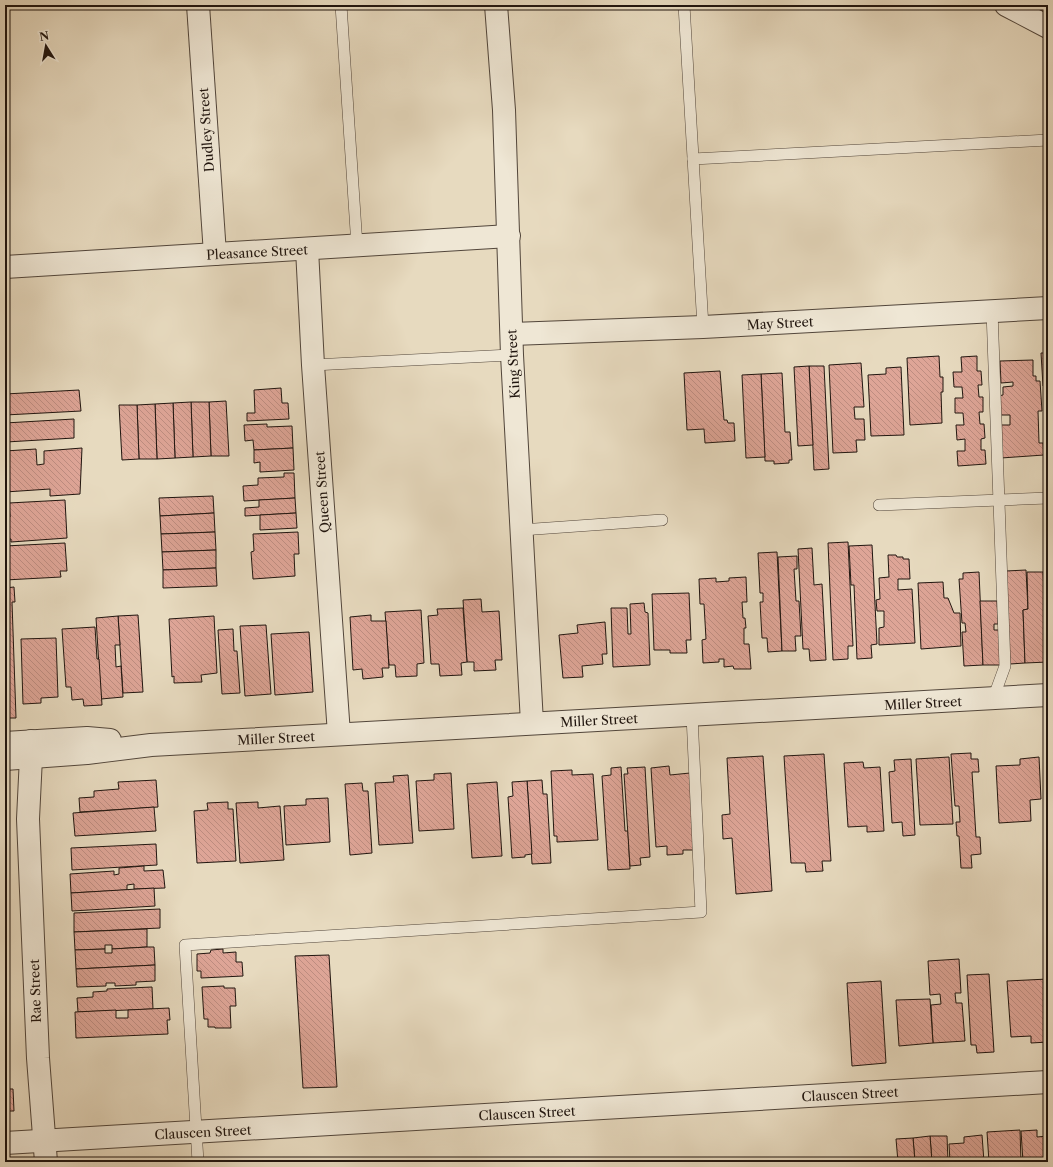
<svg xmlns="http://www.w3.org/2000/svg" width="1053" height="1167" viewBox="0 0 1053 1167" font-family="'Libre Caslon Text',serif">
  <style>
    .building { fill: url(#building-back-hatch); stroke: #20150f }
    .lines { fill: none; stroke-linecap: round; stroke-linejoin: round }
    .lane-casing { stroke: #52463b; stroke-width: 12 }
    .street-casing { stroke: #52463b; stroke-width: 24 }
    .lane { stroke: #efe7d5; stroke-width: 11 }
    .street { stroke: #efe7d5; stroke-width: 22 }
    .labels { text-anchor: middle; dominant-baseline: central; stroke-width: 3.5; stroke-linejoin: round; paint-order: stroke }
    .street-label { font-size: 13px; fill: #20150f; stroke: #efe7d5 }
  </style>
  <defs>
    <pattern id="building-back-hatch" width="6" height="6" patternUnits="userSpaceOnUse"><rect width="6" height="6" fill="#dea597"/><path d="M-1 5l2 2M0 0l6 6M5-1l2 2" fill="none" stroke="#be8d81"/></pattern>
  </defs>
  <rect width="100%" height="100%" fill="#e7dabf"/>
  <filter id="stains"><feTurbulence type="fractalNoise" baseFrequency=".005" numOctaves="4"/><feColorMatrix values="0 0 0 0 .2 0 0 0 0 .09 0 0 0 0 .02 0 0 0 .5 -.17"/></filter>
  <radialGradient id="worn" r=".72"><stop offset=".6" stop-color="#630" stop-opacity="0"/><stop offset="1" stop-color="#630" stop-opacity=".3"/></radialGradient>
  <g class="building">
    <path d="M1041 353H1048V436H1045L1044 405 1048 404 1047 386H1043Z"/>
    <path d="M939 356 940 377H943V392H941L942 423 910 425 907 358Z"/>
    <path d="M977 356V371H981L982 385H978L979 397H983V412H979L980 424H984L985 438 981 439V450H985L986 464 958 466 957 451H965V439L957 440 956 425H964L963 413H955V398H963L962 387H954L953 372H962L961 357Z"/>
    <path d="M1033 360V376H1036V381H1040L1042 411H1038L1039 443H1043L1044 455 1001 458 1000 425H1010V415H999L998 396 1003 395V387L1013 386V382L1001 383 1000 361Z"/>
    <path d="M861 363 864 407H854L855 419H864L865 440H856L857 452 833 453 829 365Z"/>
    <path d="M809 366H824L829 469 814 470Z"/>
    <path d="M809 366 813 445 798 446 794 367Z"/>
    <path d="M901 367 904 435 871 436 868 375 886 374V368Z"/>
    <path d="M720 371 724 420H727L728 423H734L735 441 705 443 704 429 687 430 684 373Z"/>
    <path d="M782 373 785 432H790L792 460H789V463L774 464V461H765L761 374Z"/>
    <path d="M761 374 765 457 746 458 742 375Z"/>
    <path d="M281 388 282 403H288L289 419 247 421V413H255L254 390Z"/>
    <path d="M79 390 81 411 5 415V394Z"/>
    <path d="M226 401 229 456H211L209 402Z"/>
    <path d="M191 402H209L211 456 193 457Z"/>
    <path d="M191 402 193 457 175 458 173 403Z"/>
    <path d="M173 403 175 458 157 459 155 404Z"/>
    <path d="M155 404 157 459H139L137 405Z"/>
    <path d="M119 405H137L139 459 122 460Z"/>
    <path d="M74 419V438L6 442 5 423Z"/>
    <path d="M267 424V427L292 426 293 448 254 450 253 440 245 441 244 425Z"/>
    <path d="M82 448 80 494 50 496V489L5 492V451L36 449 37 465 44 464V451Z"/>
    <path d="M293 448 294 470 260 472V462L254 463V450Z"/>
    <path d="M284 473H294L295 498 244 501 243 486 258 485V478L284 477Z"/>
    <path d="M213 496 214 513 160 516 159 498Z"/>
    <path d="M295 498 296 513 245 516V508L259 507V500Z"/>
    <path d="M65 500 67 538 11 542V539H5V518L10 517 9 503Z"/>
    <path d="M214 513 215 532 161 534 160 516Z"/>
    <path d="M296 513 297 528 260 530V515Z"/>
    <path d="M215 532 216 550 162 552 161 534Z"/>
    <path d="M298 532 299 554H294L295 576 253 579 251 552 254 551 253 534Z"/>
    <path d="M848 542 853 646H848V659L833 660 828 543Z"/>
    <path d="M65 543 67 571H60L61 577 5 580V546Z"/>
    <path d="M872 545 877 644 871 645 872 658 857 659 854 585H851L849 546Z"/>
    <path d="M812 548 814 585 822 584 826 660 810 661 809 649H803L798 549Z"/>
    <path d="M216 550V568L163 570 162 552Z"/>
    <path d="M777 552 782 651 768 652 767 638H762L760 602H763V593H760L758 553Z"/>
    <path d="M888 555H896L897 557H903V559H909L910 579H898V590L912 589 915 643 879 645V628L884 627V611H877L876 600 880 599 879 578 889 577Z"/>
    <path d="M797 556V569H794L796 601H799L801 636H795L796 651H782L778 557Z"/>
    <path d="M216 568 217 586 163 588V570Z"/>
    <path d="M1026 570 1028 609 1023 610 1025 663 1010 664 1006 571Z"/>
    <path d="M979 572 983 665 964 666 962 632H966L965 623H962L959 579H963V573Z"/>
    <path d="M1027 572H1043L1048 662 1025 663 1023 610 1028 609Z"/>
    <path d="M746 577 747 602H742L743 618H745L746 628H744V644H749L751 669H734L733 666 724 667V659H719V662L703 663 702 640 706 639 704 604H700L699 579 716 578V582L729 581V578Z"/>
    <path d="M943 582 944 598H948L954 613H960L961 646 921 649 918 583Z"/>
    <path d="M14 587 15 602H12L16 718H5V588Z"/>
    <path d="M689 593 691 640H686L687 653H670V650H654L652 594Z"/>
    <path d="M481 599 482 612 499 611 502 660H495L496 670 474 671V662H467L463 600Z"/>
    <path d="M980 601H997L998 624H994V630H999L1001 665H983Z"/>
    <path d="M644 603 645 612 648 613 650 665 613 667 611 608H627L628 634H631L630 604Z"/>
    <path d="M463 608 467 662 461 663 462 675 440 676 439 664H431L428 616 438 615 437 609Z"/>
    <path d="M421 610 424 663 417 664V676L396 677 395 665H389L385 612Z"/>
    <path d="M138 615 143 692 123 693 118 616Z"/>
    <path d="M371 615V621H386L389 668H382L383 677 363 679 362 669 353 670 350 617Z"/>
    <path d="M118 616 120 645H115L116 667 121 666 123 697 101 699 96 618Z"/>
    <path d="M214 616 217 673 201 675 202 682 174 683V676L172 677 169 619Z"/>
    <path d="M605 622 607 654H602L603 664 582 666 583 677 563 678 559 635 578 633 577 625Z"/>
    <path d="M266 625 271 694 245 696 240 626Z"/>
    <path d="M95 627 97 659H99L102 705 84 706 83 699 72 700 71 687H66L62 629Z"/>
    <path d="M233 629 234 651H237L240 693 222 694 218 630Z"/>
    <path d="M309 632 313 692 275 695 271 634Z"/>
    <path d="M56 638 58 697 41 698V703L23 704 21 639Z"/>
    <path d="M971 753V759H978L979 772H972L976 837H980L981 854 971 855 972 868H961L959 836H957L956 822H960L959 806H955L951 754Z"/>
    <path d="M824 754 831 861H822L823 871 806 872 805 863H791L784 756Z"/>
    <path d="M763 756 772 891 736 894 732 838 723 839 722 815 730 814 727 758Z"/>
    <path d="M949 757 953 824 920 825 916 759Z"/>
    <path d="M1039 757 1041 799 1030 800 1031 821 999 823 996 766 1020 765V759Z"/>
    <path d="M911 759 915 835 903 836 902 822 892 823 889 772 895 771 894 760Z"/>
    <path d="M863 762 864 768 880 767 884 831 867 832V826L848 827 844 763Z"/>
    <path d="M669 766 670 775 690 773 695 850H683V854L667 855V846L656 847 651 768Z"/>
    <path d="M621 767 625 831H628L630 869 608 870 602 776 611 775V768Z"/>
    <path d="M645 767 650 857 640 858 641 865 630 866 624 774H628L627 768Z"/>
    <path d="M572 770V775L593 774 598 840 557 842V836H554L551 771Z"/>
    <path d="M451 773 454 829 419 831 416 781 434 780V774Z"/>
    <path d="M408 775 413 843 379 845 375 783 394 782 393 776Z"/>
    <path d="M1044 775H1048V835Z"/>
    <path d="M156 780 158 807 80 812 79 798 94 797V791L119 789 118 782Z"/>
    <path d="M542 780 543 794H547L551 863 532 864 527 781Z"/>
    <path d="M527 781 532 854 525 855V857L512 858 508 797 513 796 512 782Z"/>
    <path d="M497 782 502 856 472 858 467 784Z"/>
    <path d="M362 783 363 791H368L372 853 350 855 345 784Z"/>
    <path d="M328 798 330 842 286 845 284 806 306 805V799Z"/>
    <path d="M228 802V809H233L236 861 197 863 194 811 208 810 207 803Z"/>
    <path d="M258 802V808L280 806 284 860 240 863 236 803Z"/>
    <path d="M154 807 156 831 75 836 73 813Z"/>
    <path d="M156 844 157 865 72 870 71 848Z"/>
    <path d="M144 866V871L163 870 165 888 134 889V884L127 885V890L71 893 70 874 114 871V875L119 874V868Z"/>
    <path d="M154 888 155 906 72 911 71 893Z"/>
    <path d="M160 909V928L74 932V913Z"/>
    <path d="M147 929V947L112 949V945H105V949L75 950 74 932Z"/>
    <path d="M147 947H154L155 965 76 969 75 950 105 949V953H112V949Z"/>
    <path d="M223 949V953L236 952V962H242L243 976 201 978V971H197V954L210 953 211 950Z"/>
    <path d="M329 955 337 1087 303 1088 295 956Z"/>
    <path d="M959 959 961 993H955L956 1003H962L965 1041 933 1043 931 1005 941 1004 940 994 930 995 928 961Z"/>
    <path d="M155 965V981L136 982V985L115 986V983H106V986L77 987 76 969Z"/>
    <path d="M989 974 994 1052 977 1053 976 1045H971L967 975Z"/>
    <path d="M1048 979V1042L1031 1043V1036L1011 1037 1007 981Z"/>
    <path d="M881 981 886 1063 852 1066 847 983Z"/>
    <path d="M224 986V988H235L236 1006H230L231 1028H215V1027H208V1019H204L202 987Z"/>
    <path d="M152 987 153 1009 78 1012 77 998 93 997V992L107 991V989Z"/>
    <path d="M930 999 933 1043 899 1046 896 1000Z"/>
    <path d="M169 1008 170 1020H167L168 1034 76 1038 75 1012 116 1010V1018H128V1010Z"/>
    <path d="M5 1089H13L14 1111H5Z"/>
    <path d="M1020 1130 1021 1162H989L987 1132Z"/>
    <path d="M1037 1130V1137L1048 1136V1162H1023L1021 1131Z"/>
    <path d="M982 1135 984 1162H950L949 1144 964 1143V1137Z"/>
    <path d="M930 1136H947L948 1162H932Z"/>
    <path d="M930 1136 932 1162H915L913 1138Z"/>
    <path d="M913 1138 915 1162H898L896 1139Z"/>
  </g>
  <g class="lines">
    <g class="lane-casing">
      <g id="lane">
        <path d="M341 5 357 246"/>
        <path d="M684 5 703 327"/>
        <path d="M693 159 1048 140"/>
        <path d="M992 311 1005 666 993 699"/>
        <path d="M313 365 512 355"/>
        <path d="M879 505 1048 498"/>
        <path d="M521 530 662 520"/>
        <path d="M198 1162 185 945 701 912 692 715"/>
      </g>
    </g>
    <g class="street-casing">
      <g id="street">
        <path d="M198 5 215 254"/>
        <path d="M496 5 504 110 512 355 532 723"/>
        <path d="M1006 5 1048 27"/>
        <path d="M307 249 313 365 339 734"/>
        <path d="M5 267 509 236"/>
        <path d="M512 334 703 327 1048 308"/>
        <path d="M31 741V757L28 819 38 1058 46 1162"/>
        <path d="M5 743 87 738 110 740"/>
        <path d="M5 759 87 753 151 745 1048 695"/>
        <path d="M5 1143 1048 1082"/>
      </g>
    </g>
    <use href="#lane" class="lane"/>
    <use href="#street" class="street"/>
  </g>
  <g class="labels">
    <g class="street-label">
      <text transform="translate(206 130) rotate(-94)">Dudley Street</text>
      <text transform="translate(257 252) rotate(-3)">Pleasance Street</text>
      <text transform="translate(780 323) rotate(-3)">May Street</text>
      <text transform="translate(513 364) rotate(-93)">King Street</text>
      <text transform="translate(322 492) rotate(-94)">Queen Street</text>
      <text transform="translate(923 703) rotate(-3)">Miller Street</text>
      <text transform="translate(599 720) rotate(-3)">Miller Street</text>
      <text transform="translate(276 738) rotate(-3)">Miller Street</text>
      <text transform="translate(35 991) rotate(-92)">Rae Street</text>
      <text transform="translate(850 1094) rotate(-3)">Clauscen Street</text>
      <text transform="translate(527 1113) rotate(-3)">Clauscen Street</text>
      <text transform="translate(203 1132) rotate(-3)">Clauscen Street</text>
    </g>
  </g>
  <rect width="1053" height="1167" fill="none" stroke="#e7dabf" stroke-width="20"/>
  <rect x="6" y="6" width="1041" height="1155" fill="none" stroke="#20150f" stroke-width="2"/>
  <rect x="10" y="10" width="1033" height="1147" fill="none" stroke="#20150f"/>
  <g transform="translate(46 46) rotate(349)" stroke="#efe7d5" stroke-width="3" paint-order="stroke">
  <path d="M0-3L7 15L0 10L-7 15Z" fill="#20150f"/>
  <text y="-6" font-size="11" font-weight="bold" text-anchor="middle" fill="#20150f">N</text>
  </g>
  <rect width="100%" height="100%" filter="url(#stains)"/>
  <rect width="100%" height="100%" fill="url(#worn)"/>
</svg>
